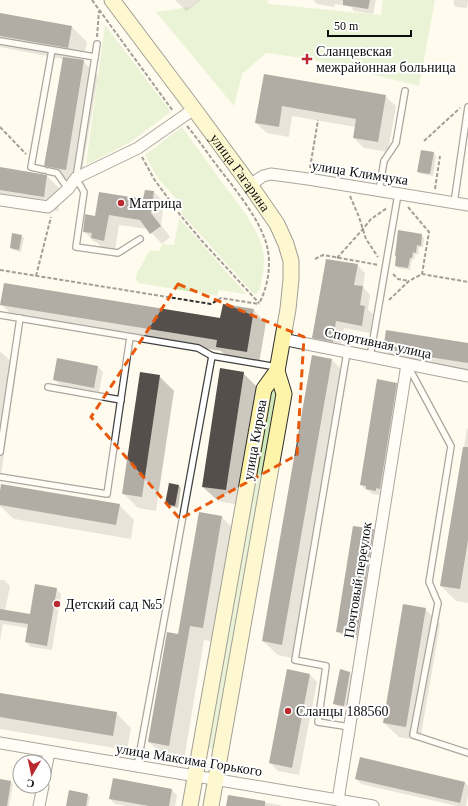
<svg xmlns="http://www.w3.org/2000/svg" width="468" height="806" viewBox="0 0 468 806" font-family="Georgia,serif">
  <style>
    .green { fill: #d1e8b8 }
    .shadow { fill: #0003 }
    .building { fill: #554e4a }
    .lines { fill: none; stroke-linecap: round; stroke-linejoin: round }
    .service-casing { stroke: #404040; stroke-width: 8 }
    .minor-casing { stroke: #404040; stroke-width: 13 }
    .secondary-casing { stroke: #2f2f2f; stroke-width: 17 }
    .path { stroke: #2f2f2f; stroke-width: 2; stroke-dasharray: 4 2; stroke-linecap: butt }
    .service { stroke: #fff; stroke-width: 5.5 }
    .minor { stroke: #fff; stroke-width: 11 }
    .secondary { stroke: #fdf4aa; stroke-width: 15 }
    .marked { fill: none; stroke: #e8590c; stroke-width: 3; stroke-dasharray: 8 5; stroke-linejoin: round }
    .poi-dot { fill: #b9292f; stroke: #fff; stroke-width: 1.5 }
    .labels { text-anchor: middle; dominant-baseline: central; stroke-width: 4; stroke-linejoin: round; paint-order: stroke }
    .poi-label { font-size: 14px; fill: #0d0d0d; stroke: #fff; text-anchor: start }
    .street-label { font-size: 14px; fill: #0d0d0d; stroke: #fff }
  </style>
  <rect width="100%" height="100%" fill="#fffbee"/>
  <g class="green">
    <path d="M200 0H267L269 4 381 15 383 0H435L419 86 310 59 266 53 242 74 234 106 156 12 190 7Z"/>
    <path d="M105 25 171 112 129 143 86 165Z"/>
    <path d="M182 127C196 146 210 166 224 185 238 204 258 227 263 251 266 264 262 277 260 290L256 294 253 293 182 214 179 202 157 177 145 155Z"/>
    <path d="M179 218 246 294 219 290 217 296 138 283 136 279 137 273 150 250 160 251 162 244 174 245Z"/>
    <path d="M278 386 215 748 211 749 208 747 270 389Z"/>
  </g>
  <g class="shadow">
    <path d="M175 0H200V1L186 11Z"/>
    <path d="M313 0H376L373 14 354 11 351 7 335 4 334 7 317 4Z"/>
    <path d="M454 0H468L467 8 456 7 454 5Z"/>
    <path d="M0 15 72 27 87 42 83 61 98 76 80 184 60 180 45 165 63 59 0 47Z"/>
    <path d="M265 75 385 96 396 106 388 152 364 148 354 138 356 127 292 116 289 137 267 133 256 123Z"/>
    <path d="M434 153 436 156 433 176 421 174 418 172Z"/>
    <path d="M0 168 47 176 62 191 58 211 0 202Z"/>
    <path d="M154 192 164 202 161 225 170 237 162 244 148 229 119 225 115 251 103 249 96 242H94L84 231 96 217 144 200Z"/>
    <path d="M422 235 424 238 423 247H419L418 255 415 254 414 260 412 259 410 270 398 268 396 266Z"/>
    <path d="M22 236 24 238 21 252 13 250 11 248Z"/>
    <path d="M357 265 365 273 363 287 370 295 368 310 373 314 370 333 344 328 340 349 321 345 313 338Z"/>
    <path d="M1 304 221 319 254 310 266 322 259 364 229 359 221 351 14 317Z"/>
    <path d="M468 344V375L399 364 384 349Z"/>
    <path d="M0 352 2 353 17 367 0 482Z"/>
    <path d="M332 360 347 375 297 659 278 655 263 641Z"/>
    <path d="M98 367 103 372 99 392 60 385 54 380Z"/>
    <path d="M243 373 258 388 240 505 218 501 203 487Z"/>
    <path d="M159 376 174 391 156 511 138 508 123 493Z"/>
    <path d="M396 383 402 389 381 495 372 494 369 491 366 490 361 485Z"/>
    <path d="M467 429H468V603L456 601 441 586Z"/>
    <path d="M170 484 179 486 181 488 178 508 168 506 166 504Z"/>
    <path d="M0 497 119 505 134 520 131 539 14 519 0 506Z"/>
    <path d="M200 513 222 517 237 532 217 642 204 640 184 760 164 756 149 742 179 635Z"/>
    <path d="M373 530 378 535 362 639 343 636 337 631Z"/>
    <path d="M0 580H4L10 586 5 611 30 615 56 589 61 594 52 650 31 647 26 642 28 628 3 624 0 641Z"/>
    <path d="M425 609 440 624 420 741 399 737 384 723Z"/>
    <path d="M350 672 352 675 346 708 337 706 334 704Z"/>
    <path d="M309 674 317 682 299 775 278 771 270 763Z"/>
    <path d="M0 694 116 713 131 728 127 750 0 729Z"/>
    <path d="M356 779 465 783 468 786V795L466 806H457L361 784Z"/>
    <path d="M0 780 11 782 13 784 9 806H0Z"/>
    <path d="M172 790 177 795 175 806H127L115 804 110 799Z"/>
    <path d="M87 794 90 797 88 806H67Z"/>
    <path d="M229 796 280 805 281 806H227Z"/>
  </g>
  <g class="building">
    <path d="M343 0H370L368 9 343 5Z"/>
    <path d="M0 13 72 26 68 48 0 36Z"/>
    <path d="M63 57 84 60 66 170 44 166Z"/>
    <path d="M264 74 386 95 378 142 353 138 356 119 282 106 279 127 255 123Z"/>
    <path d="M421 150 434 152 430 174 417 172Z"/>
    <path d="M0 167 47 175 44 197 0 190Z"/>
    <path d="M145 190 154 191 151 213 161 226 150 234 140 220 109 215 104 241 91 238 92 233 83 232 85 214 95 216 99 192 143 199Z"/>
    <path d="M398 230 422 234 421 246 417 245 416 253 413 252 412 258H410L408 268 395 266 396 256H395Z"/>
    <path d="M12 233 22 235 19 250 10 248Z"/>
    <path d="M326 259 358 264 354 285 363 286 360 305 365 306 362 326 336 321 333 342 312 338Z"/>
    <path d="M4 283 220 318 223 304 254 309 247 352 216 347 217 340 0 305Z"/>
    <path d="M386 330 468 343V363L383 350Z"/>
    <path d="M312 355 332 359 282 645 262 641Z"/>
    <path d="M57 358 98 366 94 388 53 380Z"/>
    <path d="M220 368 244 372 226 490 202 487Z"/>
    <path d="M140 372 160 375 142 497 122 494Z"/>
    <path d="M377 379 397 383 380 489 376 488V491L366 489V486L360 485Z"/>
    <path d="M463 447H468V540L460 589 440 586Z"/>
    <path d="M169 483 179 485 175 506 165 504Z"/>
    <path d="M1 484 120 504 116 525 0 505V491Z"/>
    <path d="M199 512 222 516 203 628 190 626 169 746 148 742 167 632 178 634Z"/>
    <path d="M353 526 374 529 357 635 336 632Z"/>
    <path d="M35 584 57 588 47 646 25 642 28 624 0 620V609L30 614Z"/>
    <path d="M403 604 426 608 406 727 383 723Z"/>
    <path d="M287 669 310 674 292 768 269 763Z"/>
    <path d="M340 669 350 672 344 706 333 704Z"/>
    <path d="M0 693 117 712 113 736 0 717Z"/>
    <path d="M360 757 465 782 460 803 355 779Z"/>
    <path d="M113 778 172 789 169 806H149L109 799Z"/>
    <path d="M0 779 11 781 7 806H0Z"/>
    <path d="M69 790 88 794 86 806H66Z"/>
    <path d="M228 795 265 801V806H226Z"/>
  </g>
  <g class="lines">
    <g class="service-casing">
      <g id="service">
        <path d="M0 41 95 57"/>
        <path d="M97 44 76 178 84 192 76 247 118 253 140 239"/>
        <path d="M44 170 31 167 52 50"/>
        <path d="M48 171 57 173 68 189"/>
        <path d="M379 191 384 161 396 143 405 91"/>
        <path d="M454 203 468 107"/>
        <path d="M0 315 198 348 212 356 277 367"/>
        <path d="M347 352 295 660 326 666 318 722 350 727"/>
        <path d="M370 357 398 194"/>
        <path d="M408 366 451 446 429 582 438 603 413 735 468 753"/>
        <path d="M48 387 121 400"/>
        <path d="M0 452 20 318"/>
        <path d="M0 477 107 494 130 337"/>
        <path d="M137 767C162 630 188 493 212 356"/>
      </g>
    </g>
    <g class="minor-casing">
      <g id="minor">
        <path d="M250 185 263 176 271 174 308 179 468 205"/>
        <path d="M0 200 48 207 68 189 76 178 138 148 194 109"/>
        <path d="M282 339 468 376"/>
        <path d="M0 743 373 806"/>
        <path d="M44 778 49 752"/>
        <path d="M338 800 407 364"/>
        <path d="M39 806 43 786"/>
      </g>
    </g>
    <g class="secondary-casing">
      <g id="secondary">
        <path id="s1" d="M112 0 194 109 250 185 277 224 286 244 291 261V279L288 309 277 371 264 389 190 806"/>
        <path d="M211 806 284 394 277 371"/>
      </g>
    </g>
    <g class="path">
      <path d="M92 0 173 111"/>
      <path d="M97 37 99 11"/>
      <path d="M187 126C198 139 208 154 218 167 235 189 264 224 268 251 271 269 267 288 259 304"/>
      <path d="M0 127 26 154"/>
      <path d="M424 141 460 108"/>
      <path d="M142 157 154 179 181 216 202 241 259 303"/>
      <path d="M310 168 318 120"/>
      <path d="M435 189 440 156"/>
      <path d="M350 196 359 217 366 239 378 257"/>
      <path d="M408 207 429 232 422 274"/>
      <path d="M337 258 363 229 371 219 387 208"/>
      <path d="M315 259 323 255 379 265"/>
      <path d="M0 270 211 304 221 298 259 304"/>
      <path d="M393 274 398 279 409 281"/>
      <path d="M36 276 51 217"/>
      <path d="M389 300 409 281 422 274 468 282"/>
    </g>
    <use href="#service" class="service"/>
    <use href="#minor" class="minor"/>
    <use href="#secondary" class="secondary"/>
  </g>
  <path d="M0 0H468V806H0ZM178 284 304 337 297 455 180 519 91 417Z" fill="#fffbee" fill-opacity=".55" fill-rule="evenodd"/>
  <path class="marked" d="M178 284 304 337 297 455 180 519 91 417Z"/>
  <g class="poi-dot">
    <path d="M305 53h4v4h4v4h-4v4h-4v-4h-4v-4h4z"/>
    <circle cx="121" cy="203" r="4"/>
    <circle cx="57" cy="604" r="4"/>
    <circle cx="288" cy="711" r="4"/>
  </g>
  <g class="labels">
    <g class="poi-label">
      <text x="316" y="51">Сланцевская<tspan x="316" dy="16">межрайонная больница</tspan></text>
      <text x="129" y="203">Матрица</text>
      <text x="65" y="604">Детский сад №5</text>
      <text x="296" y="711">Сланцы 188560</text>
    </g>
    <g class="street-label">
      <text stroke="none"><textPath href="#s1" startOffset="215">улица Гагарина</textPath></text>
      <text transform="translate(360 173) rotate(9)">улица Климчука</text>
      <text transform="translate(378 343) rotate(12)">Спортивная улица</text>
      <text transform="translate(255 440) rotate(-80)">улица Кирова</text>
      <text transform="translate(358 580) rotate(-81)">Почтовый переулок</text>
      <text transform="translate(189 760) rotate(9)">улица Максима Горького</text>
    </g>
  </g>
  <g transform="translate(32 774) rotate(189)"><circle r="19" fill="#ffffff" stroke="#9e9e9e"/>
  <path d="M0-3L7 15L0 10L-7 15Z" fill="#b9292f"/>
  <text y="-6" font-size="11" font-weight="bold" text-anchor="middle" fill="#0d0d0d">С</text>
  </g>
  <path d="M328 30v6h83v-6" fill="none" stroke="#0d0d0d" stroke-width="2"/>
  <text x="334" y="30" font-size="12" fill="#0d0d0d" stroke="#ffffff" stroke-width="3" paint-order="stroke">50 m</text>
</svg>
